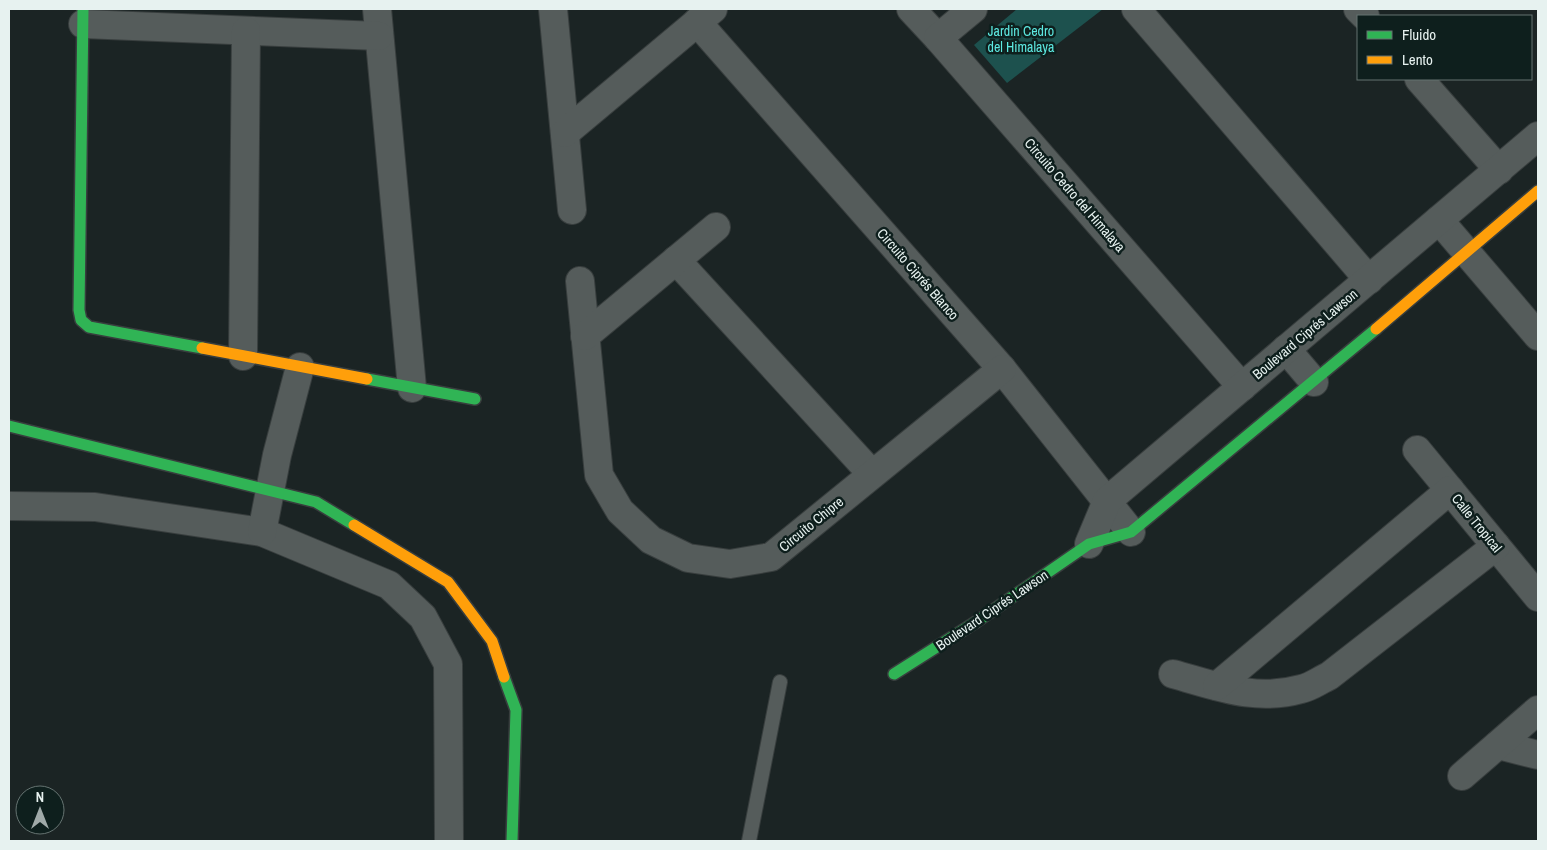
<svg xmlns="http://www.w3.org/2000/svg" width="1547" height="850" viewBox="0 0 1547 850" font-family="'Archivo Narrow',sans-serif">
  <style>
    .green { fill: #1d514e }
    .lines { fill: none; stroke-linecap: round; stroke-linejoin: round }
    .lane-casing { stroke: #383e3e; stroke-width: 16 }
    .street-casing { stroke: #383e3e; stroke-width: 30 }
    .fast-casing { stroke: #383e3e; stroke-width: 14 }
    .slow-casing { stroke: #383e3e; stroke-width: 14 }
    .lane { stroke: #555c5b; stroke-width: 14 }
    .street { stroke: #555c5b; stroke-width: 28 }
    .fast { stroke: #30b455; stroke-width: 11 }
    .slow { stroke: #ff9f0a; stroke-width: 11 }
    .labels { text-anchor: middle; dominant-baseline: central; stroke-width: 5; stroke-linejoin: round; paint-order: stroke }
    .park-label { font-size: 14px; fill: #5de9e1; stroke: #0e1f1d }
    .street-label { font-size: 14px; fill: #e7f2f0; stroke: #0e1f1d }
  </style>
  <rect width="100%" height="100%" fill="#1b2424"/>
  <path class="green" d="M1017 9H1103L1007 83 974 45Z"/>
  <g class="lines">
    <g class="lane-casing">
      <path id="lane" d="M749 841 780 682"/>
    </g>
    <g class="street-casing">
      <g id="street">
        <path d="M377 9 412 388"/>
        <path d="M553 9 572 210"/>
        <path d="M911 9 938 38"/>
        <path d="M973 9 938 38 1242 387"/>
        <path d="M1136 9 1369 280"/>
        <path d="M1358 9 1365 16"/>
        <path d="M697 22 1002 369 1131 532"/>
        <path d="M83 24 379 36"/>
        <path d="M1419 79 1499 170"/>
        <path d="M565 133 713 9"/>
        <path d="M1439 220 1538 336"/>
        <path d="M676 260 872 474"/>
        <path d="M580 281 599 475 620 511 651 540 688 558 730 564 771 557 1002 369"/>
        <path d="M585 336 716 227"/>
        <path d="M1286 349 1314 382"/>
        <path d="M243 356 246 31"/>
        <path d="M1417 450 1538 597"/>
        <path d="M9 506 95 507 262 532 389 585 423 617 448 664 449 841"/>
        <path d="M262 532 277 455 300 367"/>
        <path d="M1089 544 1107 501 1538 136"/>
        <path d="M1173 674C1217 686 1255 702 1301 689 1311 687 1320 680 1329 676L1496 546"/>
        <path d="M1217 686 1450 490"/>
        <path d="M1498 745 1538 755"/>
        <path d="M1462 776 1538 710"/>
      </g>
    </g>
    <g class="fast-casing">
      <g id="fast">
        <path d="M83 9 79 310 81 320 89 327 202 348"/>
        <path d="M367 379 475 399"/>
        <path d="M9 426 316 502 354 525"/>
        <path d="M894 674 976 622 1089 544 1131 532 1376 329"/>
        <path d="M504 677 516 710 512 841"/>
      </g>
    </g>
    <g class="slow-casing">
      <g id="slow">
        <path d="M1376 329 1538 191"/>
        <path d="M202 348 367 379"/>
        <path d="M354 525 448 582 492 641 504 677"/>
      </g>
    </g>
    <use href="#lane" class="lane"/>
    <use href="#street" class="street"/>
    <use href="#fast" class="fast"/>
    <use href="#slow" class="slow"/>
  </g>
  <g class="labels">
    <g class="park-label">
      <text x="1021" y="31">Jardin Cedro<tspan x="1021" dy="16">del Himalaya</tspan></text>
    </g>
    <g class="street-label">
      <text transform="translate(1075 195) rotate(49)">Circuito Cedro del Himalaya</text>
      <text transform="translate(918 274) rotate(49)">Circuito Ciprés Blanco</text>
      <text transform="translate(1305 334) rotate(-40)">Boulevard Ciprés Lawson</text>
      <text transform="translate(1477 523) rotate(51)">Calle Tropical</text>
      <text transform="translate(811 524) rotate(-39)">Circuito Chipre</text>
      <text transform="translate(992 610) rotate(-34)">Boulevard Ciprés Lawson</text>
    </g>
  </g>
  <rect width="1547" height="850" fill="none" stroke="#e7f2f0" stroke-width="20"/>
  <rect x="1357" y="15" width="175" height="65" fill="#0e1f1d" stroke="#657371"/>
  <rect x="1367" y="31" width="25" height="8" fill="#30b455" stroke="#657371"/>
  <text x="1402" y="40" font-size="15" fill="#e7f2f0">Fluido</text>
  <rect x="1367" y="56" width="25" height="8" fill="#ff9f0a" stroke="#657371"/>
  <text x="1402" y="65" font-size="15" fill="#e7f2f0">Lento</text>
  <g transform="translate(40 810)"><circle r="24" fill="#0e1f1d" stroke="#657371"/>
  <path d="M0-4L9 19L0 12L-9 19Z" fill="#a0aaa9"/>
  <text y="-8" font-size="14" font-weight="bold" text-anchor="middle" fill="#e7f2f0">N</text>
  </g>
</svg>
